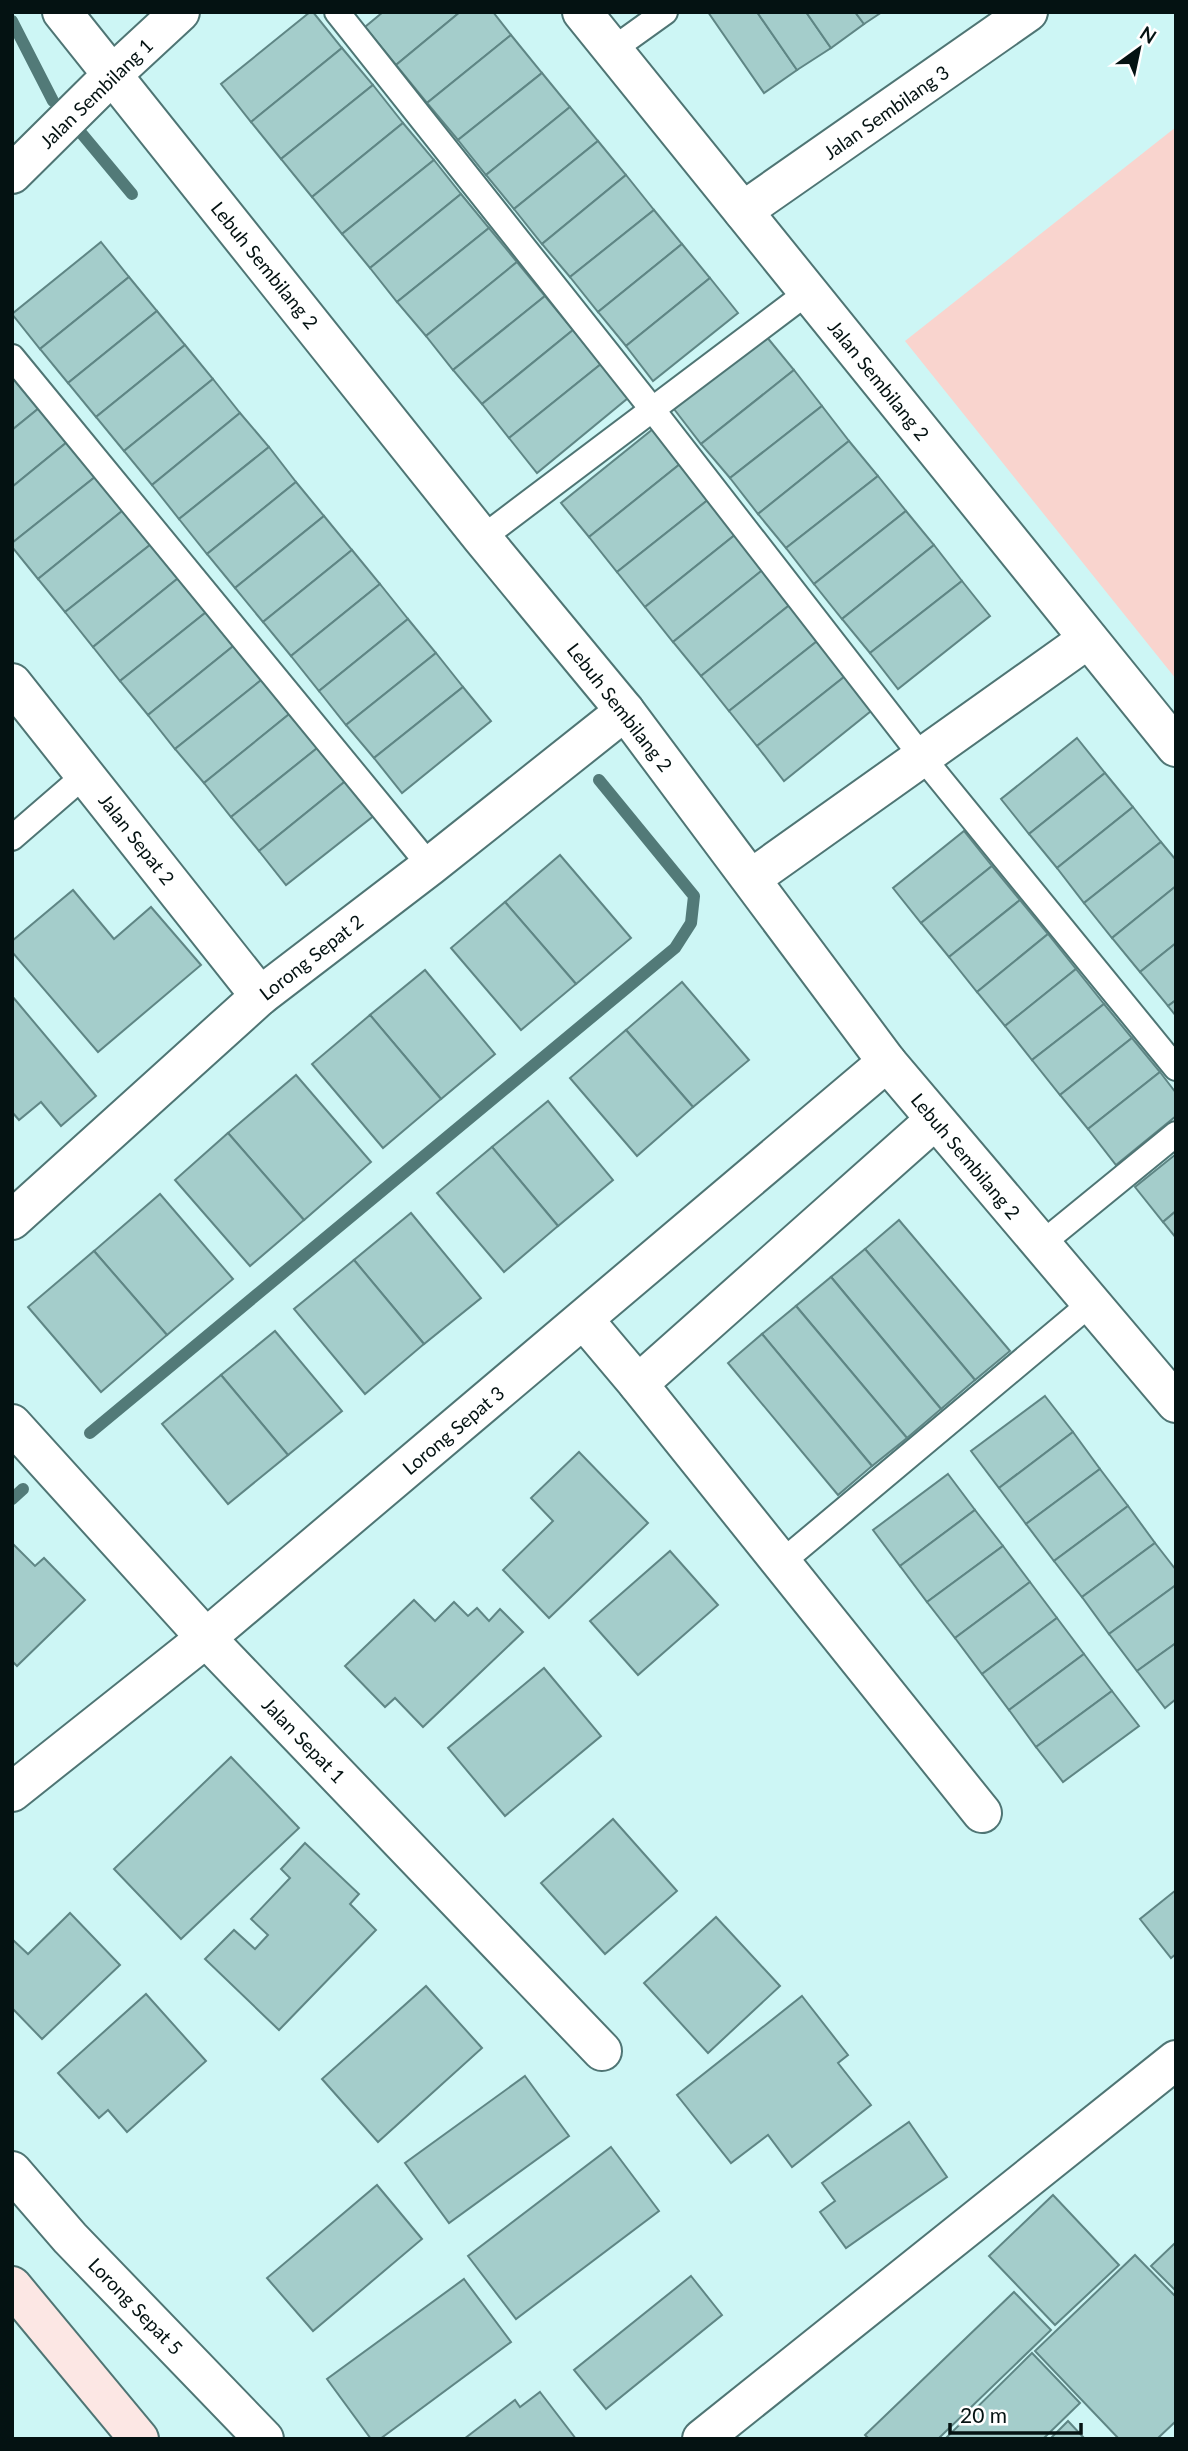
<svg xmlns="http://www.w3.org/2000/svg" width="1188" height="2451" viewBox="0 0 1188 2451" font-family="Lato,sans-serif">
  <style>
    .green { fill: #f9d4ce }
    .lines { fill: none; stroke-linecap: round; stroke-linejoin: round }
    .stream { stroke: #527a78; stroke-width: 12 }
    .building { fill: #a4cdcb; stroke: #5f8685; stroke-width: 2 }
    .service-casing { stroke: #4f7574; stroke-width: 28 }
    .minor-casing { stroke: #4f7574; stroke-width: 42 }
    .secondary-casing { stroke: #4f7574; stroke-width: 42 }
    .service { stroke: #fff; stroke-width: 24 }
    .minor { stroke: #fff; stroke-width: 38 }
    .secondary { stroke: #fce7e4; stroke-width: 38 }
    .labels { text-anchor: middle; dominant-baseline: central; stroke-width: 5; stroke-linejoin: round; paint-order: stroke }
    .street-label { font-size: 19px; fill: #041212; stroke: #fff }
  </style>
  <rect width="100%" height="100%" fill="#cdf6f5"/>
  <path class="green" d="M1176 127V679L905 341Z"/>
  <g class="lines">
    <g class="stream">
      <path d="M12 21 53 101"/>
      <path d="M82 134 132 194"/>
      <path d="M90 1433 675 948 691 923 694 896 599 780"/>
      <path d="M12 1499 23 1489"/>
    </g>
  </g>
  <g class="building">
    <path d="M310 12H313L342 48 251 122 221 84Z"/>
    <path d="M383 12H460L396 65 365 27Z"/>
    <path d="M460 12H493L511 35 427 103 396 65Z"/>
    <path d="M708 12H757L797 70 764 93Z"/>
    <path d="M757 12H806L831 48 797 70Z"/>
    <path d="M806 12H855L864 24 831 48Z"/>
    <path d="M855 12H882L864 24Z"/>
    <path d="M511 35 542 73 458 140 427 103Z"/>
    <path d="M342 48 373 85 281 159 251 122Z"/>
    <path d="M542 73 570 107 486 175 458 140Z"/>
    <path d="M373 85 403 123 312 197 281 159Z"/>
    <path d="M570 107 598 141 514 209 486 175Z"/>
    <path d="M403 123 434 160 342 234 312 197Z"/>
    <path d="M598 141 626 175 542 244 514 209Z"/>
    <path d="M434 160 461 194 370 268 342 234Z"/>
    <path d="M626 175 654 210 570 277 542 244Z"/>
    <path d="M461 194 489 228 397 302 370 268Z"/>
    <path d="M654 210 682 244 598 312 570 277Z"/>
    <path d="M489 228 517 262 426 336 397 302Z"/>
    <path d="M101 242 129 277 40 349 12 314Z"/>
    <path d="M682 244 710 278 626 346 598 312Z"/>
    <path d="M517 262 545 296 453 370 426 336Z"/>
    <path d="M129 277 157 311 68 383 40 349Z"/>
    <path d="M710 278 738 313 653 381 626 346Z"/>
    <path d="M545 296 573 330 482 404 453 370Z"/>
    <path d="M157 311 185 345 96 417 68 383Z"/>
    <path d="M573 330 601 364 509 438 482 404Z"/>
    <path d="M766 336 794 370 701 444 674 409Z"/>
    <path d="M185 345 213 379 124 451 96 417Z"/>
    <path d="M601 364 628 398 537 473 509 438Z"/>
    <path d="M794 370 822 406 730 478 701 444Z"/>
    <path d="M12 374 44 404 12 430Z"/>
    <path d="M213 379 240 413 152 485 124 451Z"/>
    <path d="M44 404 72 438 12 487V430Z"/>
    <path d="M822 406 849 441 758 514 730 478Z"/>
    <path d="M240 413 269 447 179 519 152 485Z"/>
    <path d="M653 429 680 464 589 537 561 503Z"/>
    <path d="M72 438 100 473 12 543V487Z"/>
    <path d="M849 441 878 476 786 548 758 514Z"/>
    <path d="M269 447 296 482 207 554 179 519Z"/>
    <path d="M680 464 709 499 617 572 589 537Z"/>
    <path d="M100 473 127 507 38 579 12 547V543Z"/>
    <path d="M878 476 906 511 814 584 786 548Z"/>
    <path d="M296 482 324 516 235 588 207 554Z"/>
    <path d="M709 499 736 534 645 607 617 572Z"/>
    <path d="M127 507 155 541 65 612 38 579Z"/>
    <path d="M906 511 934 545 842 619 814 584Z"/>
    <path d="M324 516 352 550 263 622 235 588Z"/>
    <path d="M736 534 765 568 673 642 645 607Z"/>
    <path d="M155 541 182 575 93 647 65 612Z"/>
    <path d="M934 545 962 581 870 653 842 619Z"/>
    <path d="M352 550 380 584 291 656 263 622Z"/>
    <path d="M765 568 792 603 701 676 673 642Z"/>
    <path d="M182 575 210 609 120 681 93 647Z"/>
    <path d="M962 581 990 616 898 689 870 653Z"/>
    <path d="M380 584 408 619 319 691 291 656Z"/>
    <path d="M792 603 821 638 729 711 701 676Z"/>
    <path d="M210 609 237 643 148 715 120 681Z"/>
    <path d="M408 619 436 653 346 725 319 691Z"/>
    <path d="M821 638 849 673 757 746 729 711Z"/>
    <path d="M237 643 265 677 175 749 148 715Z"/>
    <path d="M436 653 463 687 374 758 346 725Z"/>
    <path d="M849 673 876 707 784 781 757 746Z"/>
    <path d="M265 677 293 711 204 783 175 749Z"/>
    <path d="M463 687 491 721 402 793 374 758Z"/>
    <path d="M293 711 321 745 231 817 204 783Z"/>
    <path d="M1077 738 1105 773 1029 834 1001 799Z"/>
    <path d="M321 745 348 779 259 851 231 817Z"/>
    <path d="M1105 773 1133 807 1057 868 1029 834Z"/>
    <path d="M348 779 376 814 286 885 259 851Z"/>
    <path d="M1133 807 1161 842 1084 903 1057 868Z"/>
    <path d="M964 831 992 866 921 923 893 888Z"/>
    <path d="M1161 842 1176 860V886L1112 938 1084 903Z"/>
    <path d="M560 855 631 938 576 984 505 902Z"/>
    <path d="M992 866 1020 900 949 957 921 923Z"/>
    <path d="M1176 886V943L1140 972 1112 938Z"/>
    <path d="M73 890 114 939 151 907 201 965 98 1052 12 952V941Z"/>
    <path d="M1020 900 1048 934 977 992 949 957Z"/>
    <path d="M505 902 576 984 521 1030 451 948Z"/>
    <path d="M1048 934 1076 969 1005 1026 977 992Z"/>
    <path d="M1176 943V1000L1168 1006 1140 972Z"/>
    <path d="M1076 969 1104 1004 1032 1060 1005 1026Z"/>
    <path d="M425 970 495 1054 441 1099 370 1015Z"/>
    <path d="M682 982 749 1060 693 1107 626 1030Z"/>
    <path d="M12 996 96 1096 61 1126 41 1102 19 1120 12 1112Z"/>
    <path d="M1176 1000V1016L1168 1006Z"/>
    <path d="M1104 1004 1132 1038 1060 1095 1032 1060Z"/>
    <path d="M370 1015 441 1099 383 1148 312 1064Z"/>
    <path d="M626 1030 693 1107 637 1156 570 1078Z"/>
    <path d="M1132 1038 1160 1072 1088 1129 1060 1095Z"/>
    <path d="M1160 1072 1176 1093V1116L1116 1165 1088 1129Z"/>
    <path d="M296 1075 371 1162 304 1220 228 1133Z"/>
    <path d="M548 1101 613 1180 558 1226 492 1147Z"/>
    <path d="M228 1133 304 1220 250 1266 175 1180Z"/>
    <path d="M492 1147 558 1226 504 1272 437 1193Z"/>
    <path d="M1176 1154V1211L1163 1222 1135 1187Z"/>
    <path d="M160 1194 233 1279 167 1335 94 1251Z"/>
    <path d="M1176 1211V1238L1163 1222Z"/>
    <path d="M411 1213 481 1298 424 1344 354 1260Z"/>
    <path d="M899 1220 1010 1351 975 1380 865 1249Z"/>
    <path d="M865 1249 975 1380 941 1409 831 1277Z"/>
    <path d="M94 1251 167 1335 101 1392 28 1307Z"/>
    <path d="M354 1260 424 1344 365 1394 294 1309Z"/>
    <path d="M831 1277 941 1409 907 1438 796 1306Z"/>
    <path d="M796 1306 907 1438 872 1466 762 1334Z"/>
    <path d="M275 1331 342 1411 288 1455 221 1375Z"/>
    <path d="M762 1334 872 1466 838 1495 728 1363Z"/>
    <path d="M221 1375 288 1455 228 1504 162 1424Z"/>
    <path d="M1045 1396 1073 1432 999 1488 971 1451Z"/>
    <path d="M1073 1432 1100 1469 1026 1524 999 1488Z"/>
    <path d="M579 1452 648 1523 549 1618 503 1570 553 1521 531 1498Z"/>
    <path d="M1100 1469 1128 1506 1054 1561 1026 1524Z"/>
    <path d="M948 1474 975 1510 900 1566 873 1530Z"/>
    <path d="M1128 1506 1155 1543 1082 1597 1054 1561Z"/>
    <path d="M975 1510 1003 1546 927 1602 900 1566Z"/>
    <path d="M12 1543 35 1566 44 1558 85 1600 17 1666 12 1661Z"/>
    <path d="M1155 1543 1176 1570V1585L1109 1634 1082 1597Z"/>
    <path d="M1003 1546 1030 1582 955 1638 927 1602Z"/>
    <path d="M670 1551 718 1605 638 1675 590 1621Z"/>
    <path d="M1030 1582 1057 1618 982 1674 955 1638Z"/>
    <path d="M1176 1585V1643L1137 1671 1109 1634Z"/>
    <path d="M414 1600 435 1621 454 1602 468 1616 477 1608 489 1621 500 1609 523 1632 423 1727 395 1698 385 1707 345 1666Z"/>
    <path d="M1057 1618 1084 1654 1009 1710 982 1674Z"/>
    <path d="M1176 1643V1699L1165 1708 1137 1671Z"/>
    <path d="M1084 1654 1112 1691 1036 1747 1009 1710Z"/>
    <path d="M544 1668 601 1736 505 1816 448 1748Z"/>
    <path d="M1112 1691 1139 1726 1063 1782 1036 1747Z"/>
    <path d="M231 1757 299 1828 181 1939 114 1869Z"/>
    <path d="M613 1819 677 1891 605 1954 541 1883Z"/>
    <path d="M305 1843 359 1894 350 1904 376 1930 279 2030 205 1959 234 1930 255 1949 268 1935 251 1919 290 1878 281 1869Z"/>
    <path d="M1176 1890V1954L1171 1958 1140 1919Z"/>
    <path d="M70 1913 120 1965 42 2039 12 2008V1939L28 1954Z"/>
    <path d="M716 1917 780 1986 708 2053 644 1983Z"/>
    <path d="M426 1986 482 2048 378 2142 322 2079Z"/>
    <path d="M146 1994 206 2061 127 2132 108 2110 99 2118 58 2073Z"/>
    <path d="M802 1996 848 2055 838 2063 871 2105 792 2167 768 2135 731 2163 677 2095Z"/>
    <path d="M525 2076 569 2136 449 2223 405 2163Z"/>
    <path d="M909 2122 947 2177 846 2248 820 2212 835 2201 822 2183Z"/>
    <path d="M611 2147 659 2211 516 2319 468 2256Z"/>
    <path d="M377 2185 422 2239 313 2331 267 2278Z"/>
    <path d="M1053 2195 1119 2265 1055 2325 989 2256Z"/>
    <path d="M1176 2242V2291L1151 2266Z"/>
    <path d="M1135 2255 1176 2297V2421L1157 2439H1119L1035 2351Z"/>
    <path d="M691 2276 722 2315 606 2409 574 2370Z"/>
    <path d="M464 2279 511 2342 380 2439H371L327 2379Z"/>
    <path d="M1014 2292 1051 2330 938 2439H869L865 2435Z"/>
    <path d="M1032 2353 1080 2403 1043 2439H945Z"/>
    <path d="M540 2392 576 2439H464L515 2400 520 2407Z"/>
    <path d="M1068 2421 1085 2439H1050Z"/>
  </g>
  <g class="lines">
    <g class="service-casing">
      <g id="service">
        <path d="M337 12 652 409 923 758 1176 1068"/>
        <path d="M612 50 665 12"/>
        <path d="M12 357 430 866"/>
        <path d="M482 538 808 292"/>
        <path d="M12 838 86 774"/>
        <path d="M1040 1245 1176 1134"/>
        <path d="M782 1562 1090 1304"/>
      </g>
    </g>
    <g class="minor-casing">
      <g id="minor">
        <path d="M62 12 482 538 625 711 887 1062 1176 1403"/>
        <path d="M582 12 1176 747"/>
        <path d="M12 174 113 74 180 12"/>
        <path d="M743 211 1028 12"/>
        <path d="M12 683 260 996"/>
        <path d="M752 878 1088 639"/>
        <path d="M12 1220 260 996 430 866 625 711"/>
        <path d="M584 1320 638 1384 982 1813"/>
        <path d="M638 1384 935 1120"/>
        <path d="M12 1424 206 1638 602 2051"/>
        <path d="M12 1792 206 1638 887 1062"/>
        <path d="M12 2171 70 2238 264 2439"/>
        <path d="M702 2439 1176 2060"/>
      </g>
    </g>
    <g class="secondary-casing">
      <path id="secondary" d="M12 2286 139 2439"/>
    </g>
    <use href="#service" class="service"/>
    <use href="#minor" class="minor"/>
    <use href="#secondary" class="secondary"/>
  </g>
  <g class="labels">
    <g class="street-label">
      <text transform="translate(96 93) rotate(-44)">Jalan Sembilang 1</text>
      <text transform="translate(886 112) rotate(-35)">Jalan Sembilang 3</text>
      <text transform="translate(265 265) rotate(51)">Lebuh Sembilang 2</text>
      <text transform="translate(879 380) rotate(51)">Jalan Sembilang 2</text>
      <text transform="translate(620 707) rotate(52)">Lebuh Sembilang 2</text>
      <text transform="translate(137 839) rotate(52)">Jalan Sepat 2</text>
      <text transform="translate(311 957) rotate(-38)">Lorong Sepat 2</text>
      <text transform="translate(966 1156) rotate(50)">Lebuh Sembilang 2</text>
      <text transform="translate(453 1430) rotate(-40)">Lorong Sepat 3</text>
      <text transform="translate(304 1740) rotate(46)">Jalan Sepat 1</text>
      <text transform="translate(136 2306) rotate(46)">Lorong Sepat 5</text>
    </g>
  </g>
  <rect width="1188" height="2451" fill="none" stroke="#041212" stroke-width="28"/>
  <g transform="translate(1139 49) rotate(33)" stroke="#ffffff" stroke-width="5" paint-order="stroke">
  <path d="M0-5L12 26L0 18L-12 26Z" fill="#041212"/>
  <text y="-10" font-size="19" font-weight="bold" text-anchor="middle" fill="#041212">N</text>
  </g>
  <path d="M950 2423v10h131v-10" fill="none" stroke="#041212" stroke-width="3.5"/>
  <text x="960" y="2423" font-size="21" fill="#041212" stroke="#ffffff" stroke-width="5" paint-order="stroke">20 m</text>
</svg>
